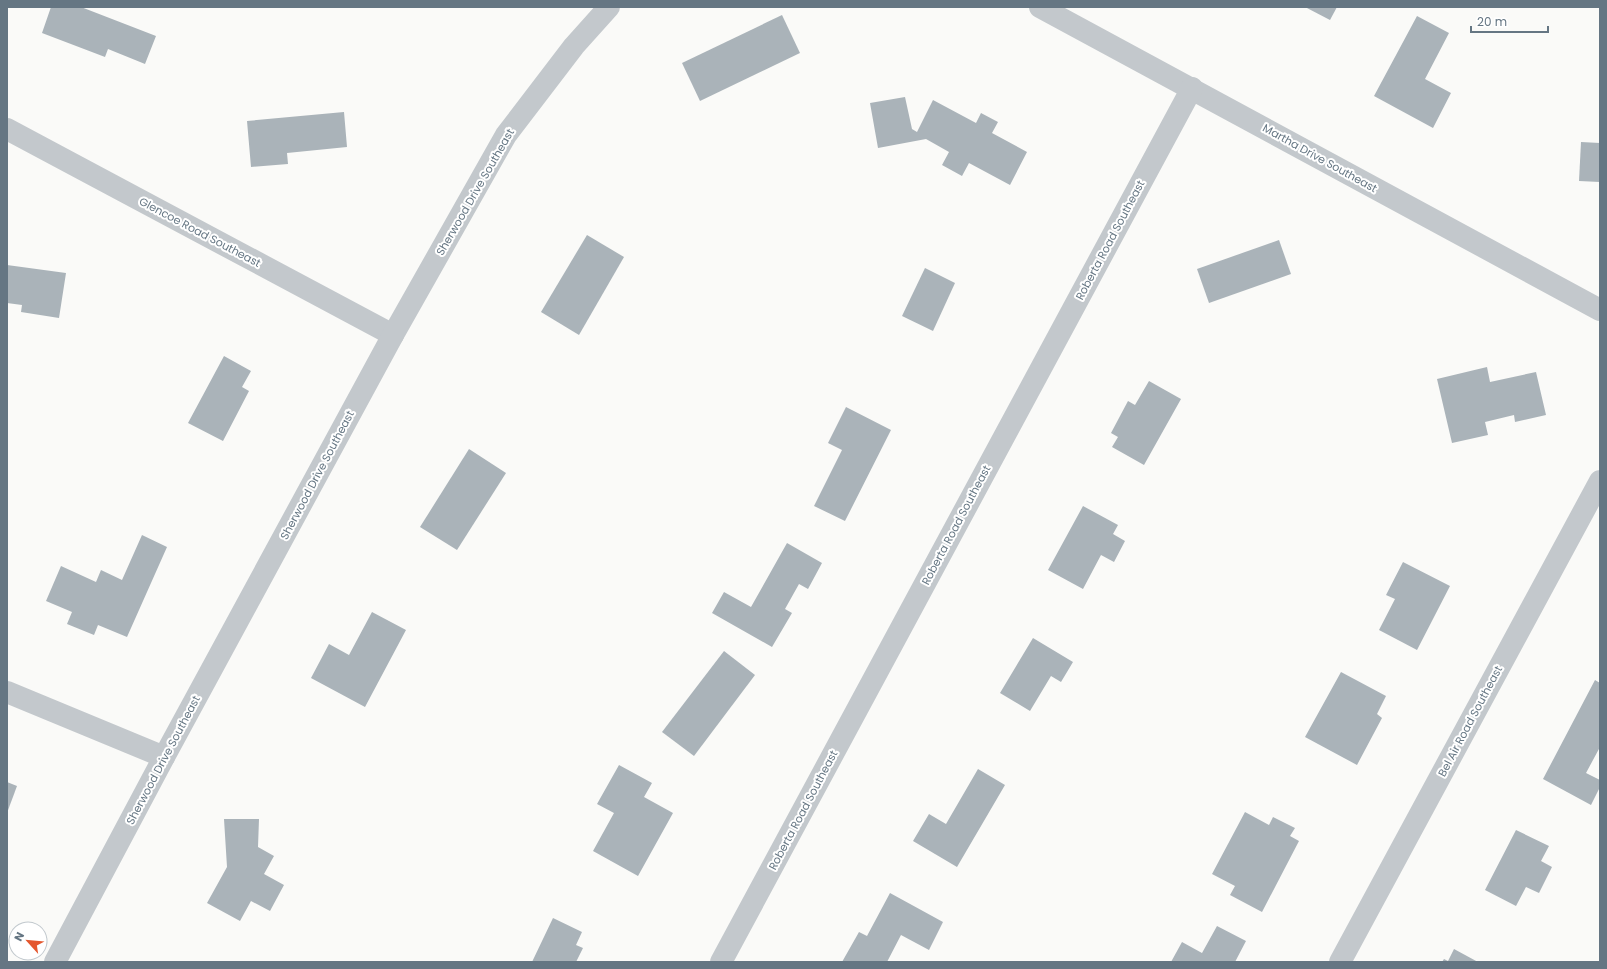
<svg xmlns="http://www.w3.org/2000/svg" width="1607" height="969" viewBox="0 0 1607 969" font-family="Poppins,sans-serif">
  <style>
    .building { fill: #aab3b9 }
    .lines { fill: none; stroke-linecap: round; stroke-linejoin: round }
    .minor { stroke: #c3c8cc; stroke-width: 22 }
    .labels { text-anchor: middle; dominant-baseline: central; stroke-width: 4; stroke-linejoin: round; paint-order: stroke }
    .street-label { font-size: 11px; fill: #657683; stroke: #fff }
  </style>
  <rect width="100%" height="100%" fill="#fafaf8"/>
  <g class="building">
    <path d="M51 7H81L156 36 145 64 108 49 105 57 42 33Z"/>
    <path d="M1305 7H1337L1330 20Z"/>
    <path d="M782 15 800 53 700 101 682 63Z"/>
    <path d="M1417 16 1449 33 1425 79 1451 93 1433 128 1374 96Z"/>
    <path d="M905 97 912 129 917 132 933 100 976 123 981 113 998 122 992 133 1027 152 1010 185 969 163 962 176 942 165 949 152 926 139 878 148 870 103Z"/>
    <path d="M344 112 347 147 287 153 288 164 251 167 247 121Z"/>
    <path d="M1581 142 1600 143V182L1579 181Z"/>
    <path d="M587 235 624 257 579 335 541 312Z"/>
    <path d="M1279 240 1291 274 1209 303 1197 269Z"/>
    <path d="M7 265 66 273 59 318 21 312 22 305 7 303Z"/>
    <path d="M925 268 955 283 933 331 902 316Z"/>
    <path d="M224 356 251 371 242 387 249 391 223 441 188 423Z"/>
    <path d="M1487 367 1490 382 1536 372 1546 415 1515 422 1514 415 1485 422 1488 435 1452 443 1437 379Z"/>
    <path d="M1149 381 1181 399 1144 465 1112 447 1118 437 1111 433 1128 401 1135 405Z"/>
    <path d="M846 407 891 430 845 521 814 506 842 450 828 443Z"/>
    <path d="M469 449 506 473 457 550 420 527Z"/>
    <path d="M1083 506 1118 525 1113 534 1125 541 1114 562 1101 555 1083 589 1048 570Z"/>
    <path d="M142 535 167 547 127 637 98 625 94 635 67 624 72 612 46 601 61 566 96 582 101 570 122 580Z"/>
    <path d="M787 543 822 563 808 589 799 584 785 609 792 613 772 647 712 613 724 592 751 607Z"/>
    <path d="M1403 562 1450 586 1417 650 1379 630 1395 599 1386 595Z"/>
    <path d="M372 612 406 630 365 707 311 678 329 644 349 655Z"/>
    <path d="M1033 638 1073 662 1061 682 1051 676 1030 711 1000 693Z"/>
    <path d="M724 651 755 675 694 756 662 732Z"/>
    <path d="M1341 672 1386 696 1377 714 1382 718 1357 765 1305 737Z"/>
    <path d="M1595 680 1600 683V747L1586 773 1600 780V787L1591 805 1543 779Z"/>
    <path d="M619 765 652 783 644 797 673 813 638 876 593 851 614 813 597 804Z"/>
    <path d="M978 769 1005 785 957 867 913 841 929 814 946 824Z"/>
    <path d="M7 782 17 786 7 813Z"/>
    <path d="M1245 812 1269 825 1273 817 1295 828 1290 836 1299 841 1262 912 1230 895 1235 886 1212 874Z"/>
    <path d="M224 819H259L258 847 274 856 264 874 284 885 270 911 251 901 240 921 207 903 227 867Z"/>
    <path d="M1516 830 1549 846 1541 861 1552 867 1539 893 1526 887 1516 906 1485 890Z"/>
    <path d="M890 893 943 922 929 950 901 935 887 962H842L859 932 867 936Z"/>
    <path d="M553 918 582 932 576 945 583 948 576 962H532Z"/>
    <path d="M1217 926 1246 941 1235 962H1171L1182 942 1202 953Z"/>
    <path d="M1454 949 1478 962H1442L1444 959 1448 961Z"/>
  </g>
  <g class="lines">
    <g class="minor">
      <path d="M1040 7 1600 310"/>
      <path d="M7 129 393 335"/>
      <path d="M7 692 164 757"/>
      <path d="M55 962 164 757 393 335 506 135 574 46 609 7"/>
      <path d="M721 962 1192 88"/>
      <path d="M1340 962 1600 481"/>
    </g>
  </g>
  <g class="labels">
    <g class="street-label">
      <text transform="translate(1320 158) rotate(29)">Martha Drive Southeast</text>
      <text transform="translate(475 192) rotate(-60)">Sherwood Drive Southeast</text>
      <text transform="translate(200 232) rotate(28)">Glencoe Road Southeast</text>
      <text transform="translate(1110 240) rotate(-62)">Roberta Road Southeast</text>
      <text transform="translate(317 475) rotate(-62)">Sherwood Drive Southeast</text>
      <text transform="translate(956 525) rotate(-62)">Roberta Road Southeast</text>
      <text transform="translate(1470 721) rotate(-62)">Bel Air Road Southeast</text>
      <text transform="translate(163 760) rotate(-62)">Sherwood Drive Southeast</text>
      <text transform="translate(803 810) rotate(-62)">Roberta Road Southeast</text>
    </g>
  </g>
  <rect width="1607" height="969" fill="none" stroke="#657683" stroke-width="16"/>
  <g transform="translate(28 941) rotate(297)"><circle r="19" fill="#ffffff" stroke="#c1c8cd"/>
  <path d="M0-3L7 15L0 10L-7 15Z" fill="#e4572e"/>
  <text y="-6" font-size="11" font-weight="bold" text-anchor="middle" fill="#657683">N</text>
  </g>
  <path d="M1471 26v6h77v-6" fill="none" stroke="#657683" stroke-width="2"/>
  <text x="1477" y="26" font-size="12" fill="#657683" stroke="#ffffff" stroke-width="3" paint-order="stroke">20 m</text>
</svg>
